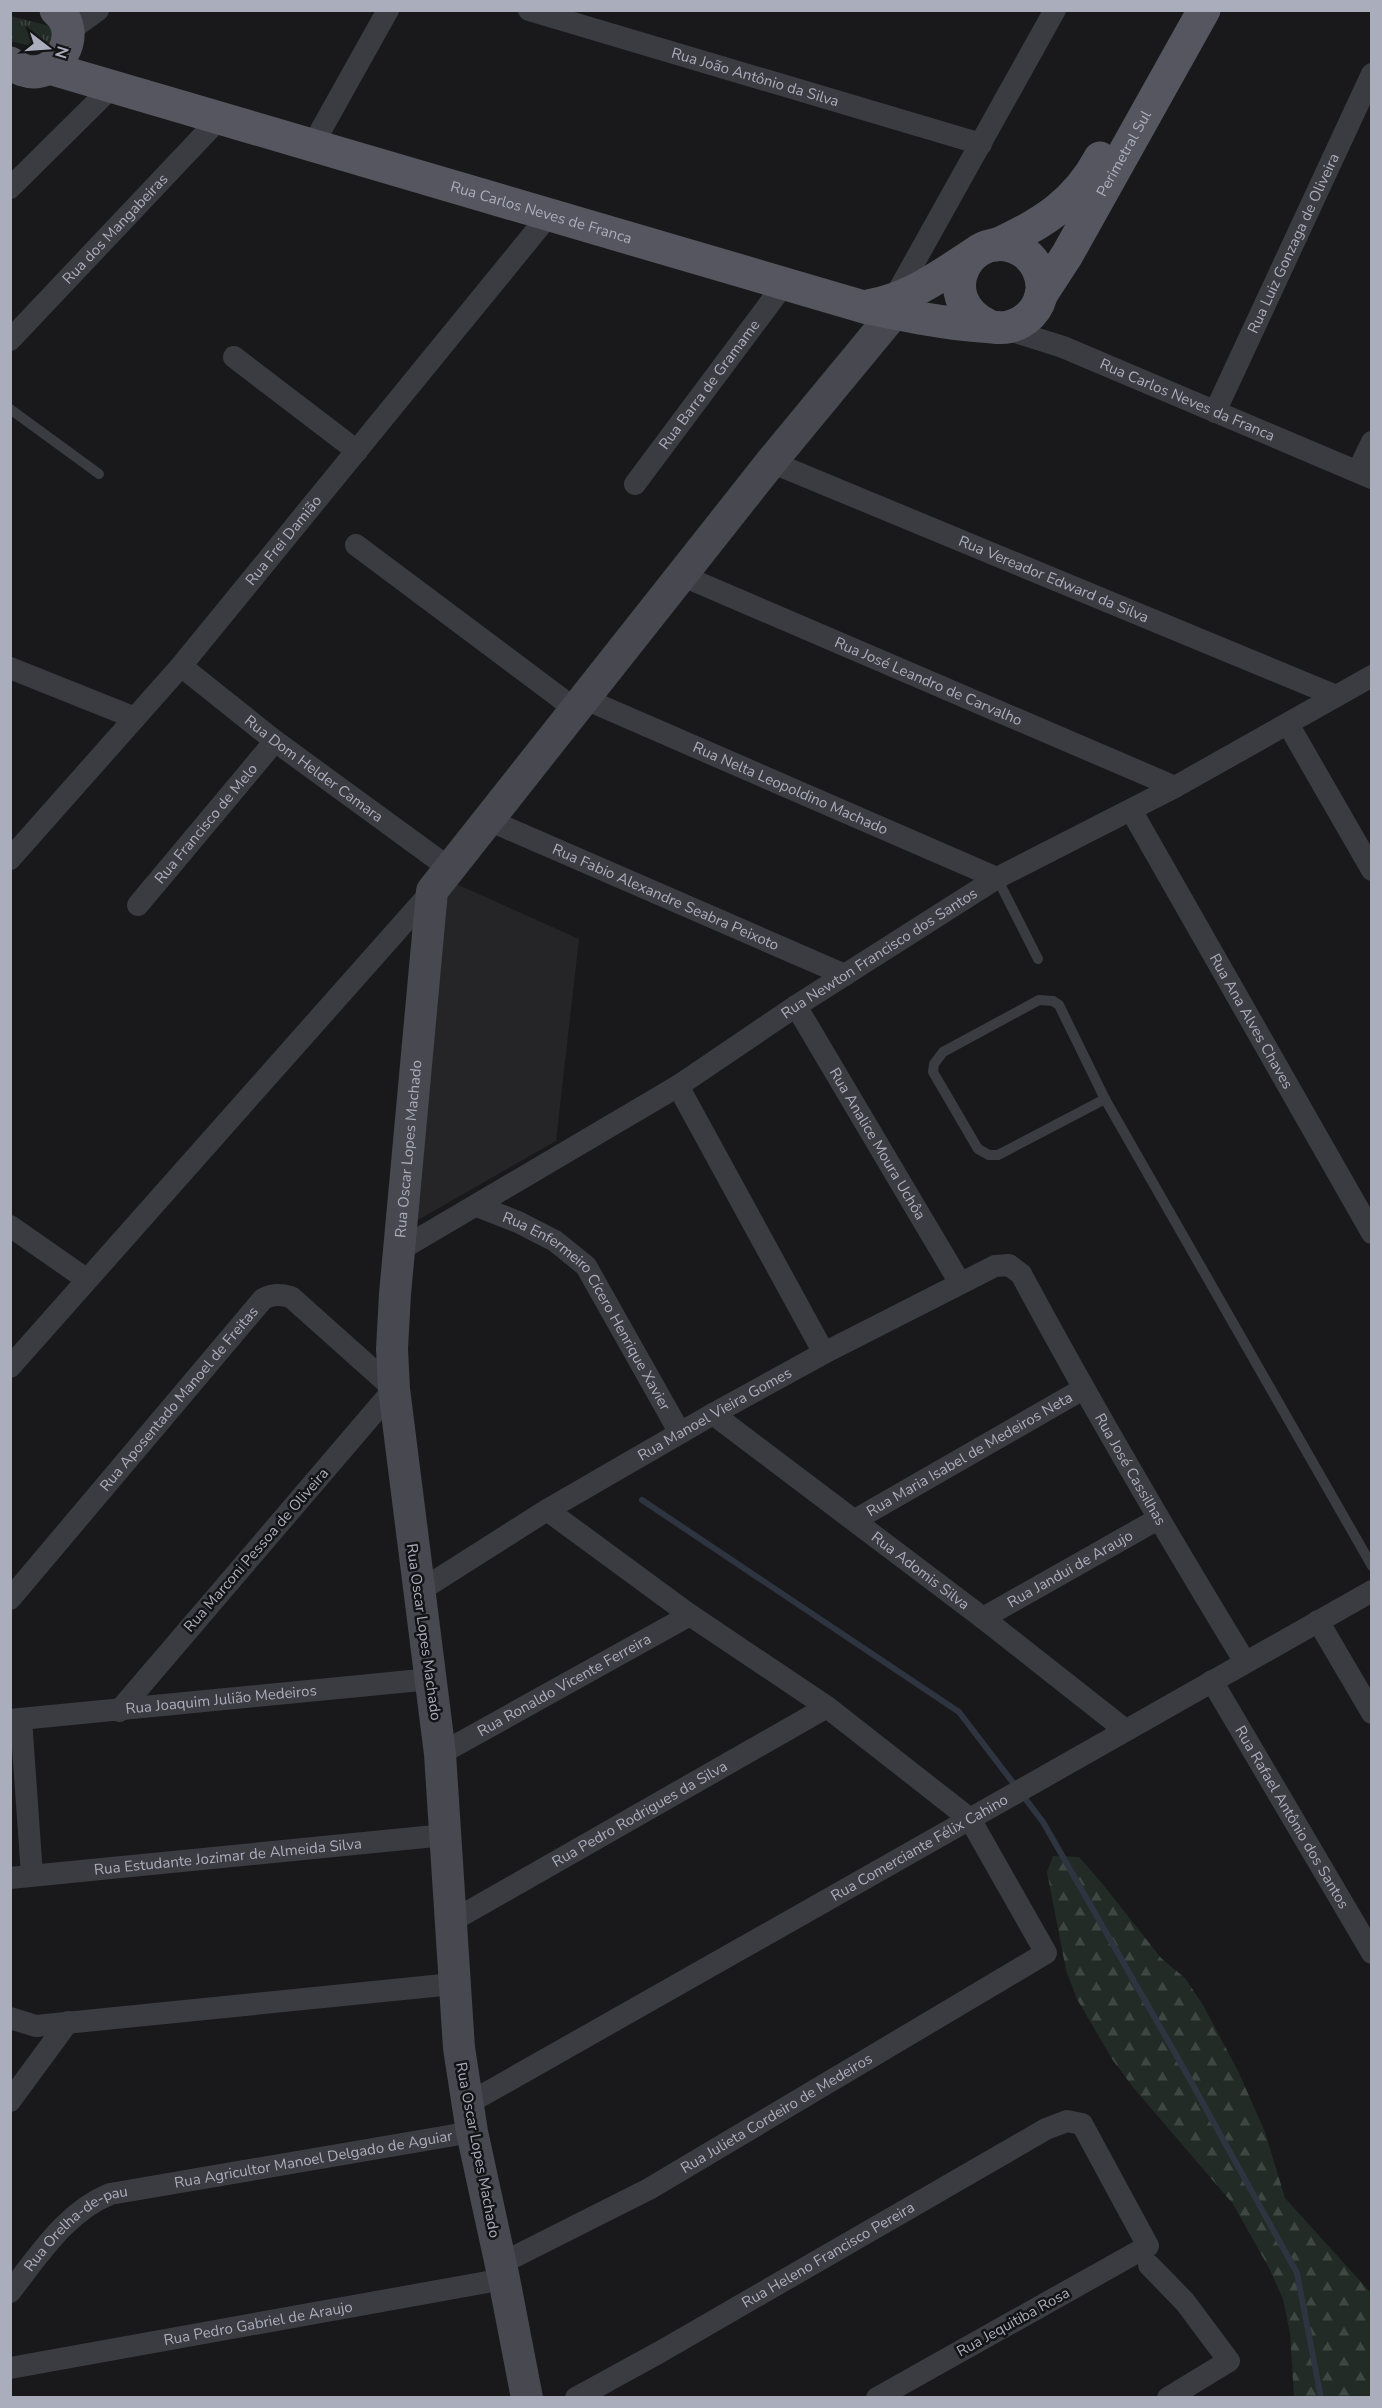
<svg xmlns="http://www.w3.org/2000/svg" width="1382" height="2408" viewBox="0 0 1382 2408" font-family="'Nunito Sans',sans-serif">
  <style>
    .built { fill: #252528 }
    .grass { fill: url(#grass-tufts) }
    .forest { fill: url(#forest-firs) }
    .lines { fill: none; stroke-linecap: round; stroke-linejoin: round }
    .stream { stroke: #2e3540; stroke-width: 6 }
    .lane { stroke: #3b3b42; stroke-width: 10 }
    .street { stroke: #3b3b42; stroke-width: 22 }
    .secondary { stroke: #474850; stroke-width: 32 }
    .primary { stroke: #55565f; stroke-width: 33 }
    .labels { text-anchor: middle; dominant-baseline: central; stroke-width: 5; stroke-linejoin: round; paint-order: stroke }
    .street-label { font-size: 15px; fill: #aaadbb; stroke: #141416 }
  </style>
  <defs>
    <pattern id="grass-tufts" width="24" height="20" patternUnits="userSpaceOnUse" patternTransform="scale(1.5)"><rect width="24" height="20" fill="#222b25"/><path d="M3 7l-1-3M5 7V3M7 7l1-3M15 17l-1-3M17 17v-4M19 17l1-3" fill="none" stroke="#3f4743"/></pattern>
    <pattern id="forest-firs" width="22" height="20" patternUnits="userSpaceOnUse" patternTransform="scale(1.5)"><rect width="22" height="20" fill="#222b25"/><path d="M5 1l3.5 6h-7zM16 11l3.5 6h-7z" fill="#3f4743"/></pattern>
  </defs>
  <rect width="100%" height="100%" fill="#19191b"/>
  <path class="built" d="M443 878 579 939 556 1141 411 1224Z"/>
  <path class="grass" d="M10 16 54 27 50 51 11 41Z"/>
  <path class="forest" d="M1053 1856 1079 1857 1101 1882 1161 1958 1185 1978 1203 2005 1238 2071 1265 2132 1285 2198 1371 2293V2397H1294L1290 2333 1283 2299 1269 2268 1233 2204 1132 2086 1112 2059 1077 1999 1066 1970 1047 1872Z"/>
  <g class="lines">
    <path class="stream" d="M642 1500 959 1712 1043 1822 1179 2060 1297 2273 1321 2398"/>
    <g class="lane">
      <path d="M10 409 99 474"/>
      <path d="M997 878 1038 959"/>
      <path d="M1039 1000 1053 1001 1059 1005 1105 1099 998 1155H989L978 1149 933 1072 934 1064 943 1052Z"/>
      <path d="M1105 1099 1372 1566"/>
    </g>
    <g class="street">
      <path id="s1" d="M529 10 981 144"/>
      <path d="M69 31 98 10"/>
      <path d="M312 146 388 10"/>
      <path d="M10 188 111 88"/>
      <path d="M892 302 1055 10"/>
      <path id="s2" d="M1003 328 1063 347 1372 478"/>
      <path id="s3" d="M10 340 219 119"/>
      <path d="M234 357 357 451"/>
      <path id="s4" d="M1215 412 1372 74"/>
      <path id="s5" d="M771 462 1336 696"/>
      <path d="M1358 471 1372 442"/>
      <path id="s6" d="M635 484 785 283"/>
      <path d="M356 545 575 709"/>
      <path id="s7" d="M683 576 1175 787"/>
      <path id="s8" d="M181 666 275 741 449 868"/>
      <path d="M10 668 135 718"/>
      <path id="s9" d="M585 699 997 878"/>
      <path d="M1288 724 1372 870"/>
      <path id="s10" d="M1131 810 1372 1233"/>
      <path id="s11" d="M486 819 845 975"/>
      <path id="s12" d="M10 859 181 666 549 215"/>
      <path id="s13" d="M138 905 275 741"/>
      <path id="s14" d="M796 1006 960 1283"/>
      <path d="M678 1086 824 1353"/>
      <path id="s15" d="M477 1206 518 1222 555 1241 586 1266 680 1433"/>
      <path d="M10 1226 86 1279"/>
      <path id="s16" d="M398 1251 678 1086 796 1006 997 878 1175 787 1372 676"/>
      <path d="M10 1367 432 891"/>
      <path id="s17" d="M713 1414 983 1618 1124 1729"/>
      <path id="s18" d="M855 1520 1083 1389"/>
      <path id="s19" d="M418 1592 547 1510 713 1414 824 1353 995 1266 1009 1265 1021 1274C1092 1406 1167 1534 1245 1662"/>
      <path id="s20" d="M10 1599 263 1299C273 1294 280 1294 291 1297L394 1389 119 1711"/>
      <path id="s21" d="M983 1618 1158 1519"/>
      <path d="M1318 1621 1372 1713"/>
      <path id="s22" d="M1212 1681 1372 1953"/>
      <path d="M21 1719 32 1875"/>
      <path id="s23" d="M10 1720 431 1679"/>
      <path id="s24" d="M440 1754 690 1615"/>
      <path id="s25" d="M10 1878 445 1835"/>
      <path id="s26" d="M452 1921 827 1707"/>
      <path d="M10 2018 36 2026 453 1984"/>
      <path d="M10 2101 68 2022"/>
      <path id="s27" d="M467 2104 1372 1591"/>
      <path id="s28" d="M500 2264 649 2189 1046 1953 970 1819 827 1707 690 1615 547 1510"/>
      <path d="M1149 2265 1185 2302 1229 2361 1168 2398"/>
      <path id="s29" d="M10 2292C39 2255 66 2212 110 2194L472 2132"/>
      <path id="s30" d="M10 2368 504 2279"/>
      <path id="s31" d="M576 2398 660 2352 1046 2129 1067 2121 1082 2124 1148 2246 877 2398"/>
    </g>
    <path class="secondary" id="s32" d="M527 2398 504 2279 472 2132 459 2048 440 1754 394 1389 392 1349 395 1294 432 891 771 462 894 313"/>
    <g class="primary">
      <path d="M10 63C14 65 19 69 23 70 57 82 85 32 56 10"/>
      <path id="s33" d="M49 68 864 307C903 315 940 323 980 326 989 326 999 329 1008 327 1026 323 1040 309 1042 290 1043 275 1035 259 1022 251 973 222 928 297 989 326"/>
      <path d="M996 245C1042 224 1076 203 1100 158"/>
      <path id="s34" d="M1041 295 1067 255 1204 10"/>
      <path d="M868 306C911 298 938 277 974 254"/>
    </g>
  </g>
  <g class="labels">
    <g class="street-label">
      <text stroke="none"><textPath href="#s1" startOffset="236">Rua João Antônio da Silva</textPath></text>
      <text stroke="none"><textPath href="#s34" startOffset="164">Perimetral Sul</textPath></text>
      <text stroke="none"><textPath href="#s33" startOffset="513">Rua Carlos Neves de Franca</textPath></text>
      <text stroke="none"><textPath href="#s3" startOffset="153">Rua dos Mangabeiras</textPath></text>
      <text stroke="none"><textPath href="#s4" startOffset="186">Rua Luiz Gonzaga de Oliveira</textPath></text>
      <text stroke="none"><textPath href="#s6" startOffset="124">Rua Barra de Gramame</textPath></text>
      <text stroke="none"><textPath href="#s2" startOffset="198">Rua Carlos Neves da Franca</textPath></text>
      <text stroke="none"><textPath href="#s12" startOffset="420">Rua Frei Damião</textPath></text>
      <text stroke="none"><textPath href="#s5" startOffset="306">Rua Vereador Edward da Silva</textPath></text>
      <text stroke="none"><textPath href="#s7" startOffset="267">Rua José Leandro de Carvalho</textPath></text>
      <text stroke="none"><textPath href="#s8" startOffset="168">Rua Dom Helder Camara</textPath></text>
      <text stroke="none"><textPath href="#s9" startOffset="224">Rua Nelta Leopoldino Machado</textPath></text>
      <text stroke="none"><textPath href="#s13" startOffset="106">Rua Francisco de Melo</textPath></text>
      <text stroke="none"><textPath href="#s11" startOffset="196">Rua Fabio Alexandre Seabra Peixoto</textPath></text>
      <text stroke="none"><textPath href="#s16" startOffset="566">Rua Newton Francisco dos Santos</textPath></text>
      <text stroke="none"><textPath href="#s10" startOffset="243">Rua Ana Alves Chaves</textPath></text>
      <text stroke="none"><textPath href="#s14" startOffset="160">Rua Analice Moura Uchôa</textPath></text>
      <text stroke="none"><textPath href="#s32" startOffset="1260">Rua Oscar Lopes Machado</textPath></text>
      <text stroke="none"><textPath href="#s15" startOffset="159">Rua Enfermeiro Cícero Henrique Xavier</textPath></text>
      <text stroke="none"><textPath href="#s20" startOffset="262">Rua Aposentado Manoel de Freitas</textPath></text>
      <text stroke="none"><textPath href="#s19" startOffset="346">Rua Manoel Vieira Gomes</textPath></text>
      <text stroke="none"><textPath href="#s18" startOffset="132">Rua Maria Isabel de Medeiros Neta</textPath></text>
      <text stroke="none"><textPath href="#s19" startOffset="916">Rua José Cassilhas</textPath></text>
      <text transform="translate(256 1550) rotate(-49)">Rua Marconi Pessoa de Oliveira</text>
      <text stroke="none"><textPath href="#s21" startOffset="100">Rua Jandui de Araujo</textPath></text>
      <text stroke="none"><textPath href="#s17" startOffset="260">Rua Adomis Silva</textPath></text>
      <text transform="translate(424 1632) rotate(82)">Rua Oscar Lopes Machado</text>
      <text stroke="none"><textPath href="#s24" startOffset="142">Rua Ronaldo Vicente Ferreira</textPath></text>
      <text stroke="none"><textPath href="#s23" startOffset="212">Rua Joaquim Julião Medeiros</textPath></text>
      <text stroke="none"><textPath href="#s26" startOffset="216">Rua Pedro Rodrigues da Silva</textPath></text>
      <text stroke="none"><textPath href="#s22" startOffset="158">Rua Rafael Antônio dos Santos</textPath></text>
      <text stroke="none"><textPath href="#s27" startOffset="520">Rua Comerciante Félix Cahino</textPath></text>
      <text stroke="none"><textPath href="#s25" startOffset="219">Rua Estudante Jozimar de Almeida Silva</textPath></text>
      <text stroke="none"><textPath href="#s28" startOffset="315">Rua Julieta Cordeiro de Medeiros</textPath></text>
      <text transform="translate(478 2150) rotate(79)">Rua Oscar Lopes Machado</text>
      <text stroke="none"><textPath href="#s29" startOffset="348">Rua Agricultor Manoel Delgado de Aguiar</textPath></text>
      <text stroke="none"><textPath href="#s29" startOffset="94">Rua Orelha-de-pau</textPath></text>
      <text stroke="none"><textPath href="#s31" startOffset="290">Rua Heleno Francisco Pereira</textPath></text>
      <text transform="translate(1013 2322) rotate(-29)">Rua Jequitiba Rosa</text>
      <text stroke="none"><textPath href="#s30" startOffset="252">Rua Pedro Gabriel de Araujo</textPath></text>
    </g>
  </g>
  <rect width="1382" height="2408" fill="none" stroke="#aaadbb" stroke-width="24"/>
  <g transform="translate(48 48) rotate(107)" stroke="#141416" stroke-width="4.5" paint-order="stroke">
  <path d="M0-4.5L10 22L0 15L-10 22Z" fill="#aaadbb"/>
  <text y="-9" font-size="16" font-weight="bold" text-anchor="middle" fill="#aaadbb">N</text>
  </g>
</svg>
